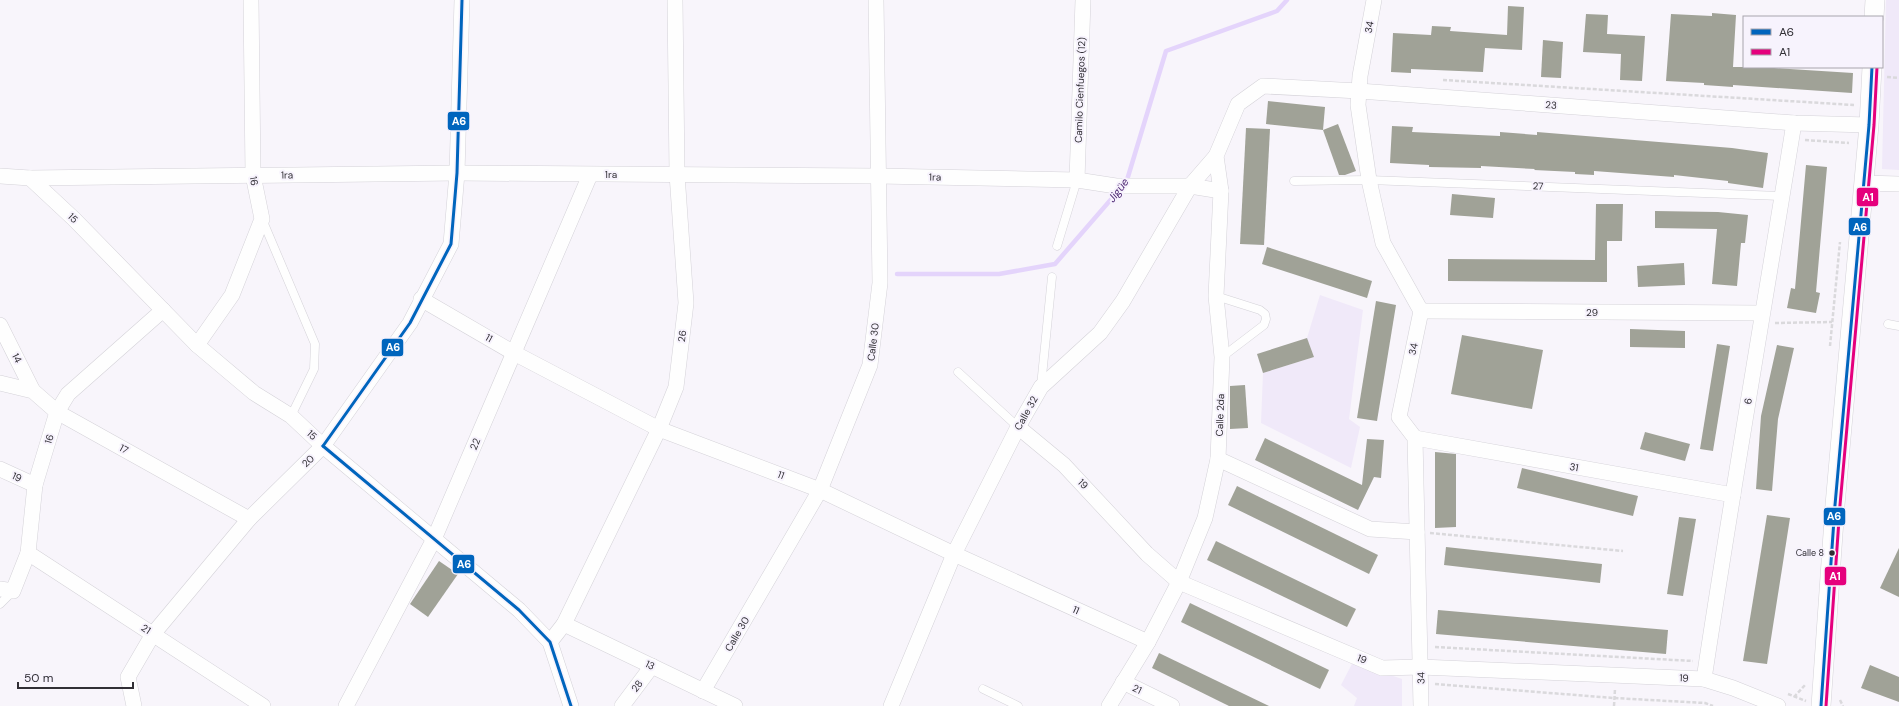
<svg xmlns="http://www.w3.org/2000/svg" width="1899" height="706" viewBox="0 0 1899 706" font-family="'DM Sans',sans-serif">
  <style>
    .green { fill: #f0e9f9 }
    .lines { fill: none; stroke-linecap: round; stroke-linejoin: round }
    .stream { stroke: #e4d4fb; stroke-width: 4.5 }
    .building { fill: #a0a297 }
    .service-casing { stroke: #d4d2d8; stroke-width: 9 }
    .minor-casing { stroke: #d4d2d8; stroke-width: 16 }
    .tertiary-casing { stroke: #d4d2d8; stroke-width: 20 }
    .path { stroke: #dad9dc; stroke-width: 2.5; stroke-dasharray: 4 2; stroke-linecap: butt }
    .service { stroke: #fefefe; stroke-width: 8 }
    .minor { stroke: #fefefe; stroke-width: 15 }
    .tertiary { stroke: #fefefe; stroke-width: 19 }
    .bus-1-casing { stroke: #f7f3fd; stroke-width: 6 }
    .bus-2-casing { stroke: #f7f3fd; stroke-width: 6 }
    .bus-1 { stroke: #0065bd; stroke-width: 3 }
    .bus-2 { stroke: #e5007d; stroke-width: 3 }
    .bus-dot { fill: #312f35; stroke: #f7f3fd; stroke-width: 1.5 }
    .labels { text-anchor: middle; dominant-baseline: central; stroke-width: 4; stroke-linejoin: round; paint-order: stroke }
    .bus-label { font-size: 9px; fill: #312f35; stroke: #f7f3fd; text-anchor: end }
    .street-label { font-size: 10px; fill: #312f35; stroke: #f7f3fd }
    .water-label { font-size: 11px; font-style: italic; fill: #502a75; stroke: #f7f3fd }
    .line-badge { stroke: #f7f3fd; stroke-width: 1.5 }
    .badge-label { font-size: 11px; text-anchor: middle; font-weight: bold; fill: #fff }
  </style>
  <rect width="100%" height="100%" fill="#f8f5fb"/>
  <g class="green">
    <path d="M1886 0H1899V170L1882 169Z"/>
    <path d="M1320 295 1363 310 1349 419 1360 427 1351 468 1261 423 1263 373 1314 357 1307 338Z"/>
    <path d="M1353 662 1402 679V706H1354L1357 698 1341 685Z"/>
  </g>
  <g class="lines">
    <g class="stream">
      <path d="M1124 183 1127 180 1166 51 1277 11 1287 0"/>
      <path d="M897 274H999L1055 264 1120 189"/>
    </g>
  </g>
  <g class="building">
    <path d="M1508 6 1524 7 1522 50 1485 48 1483 72 1411 69V73L1391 72 1393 33 1431 35 1432 26 1451 27 1450 31 1507 35Z"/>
    <path d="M1712 13 1736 15 1733 67H1774V68L1853 73 1852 93 1733 85V87L1704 85V83L1666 81 1671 14 1712 16Z"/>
    <path d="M1586 14 1608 15 1607 34 1645 36 1642 81 1620 80 1621 54 1583 52Z"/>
    <path d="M1543 40 1563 42 1561 78 1541 77Z"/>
    <path d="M1268 101 1325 107 1323 130 1266 124Z"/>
    <path d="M1338 124 1356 171 1345 175H1339L1323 130Z"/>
    <path d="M1392 126 1413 127 1412 132 1500 136V132L1537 135V132L1732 148 1768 153 1763 188 1728 183V181L1674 175V177L1594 171V175L1575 174V172L1534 170 1535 169 1481 166V168L1429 167V165L1390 163Z"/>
    <path d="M1246 128 1270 129 1264 245 1240 244Z"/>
    <path d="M1806 165 1827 167 1816 292 1820 293 1816 313 1787 308 1791 288 1795 289Z"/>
    <path d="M1452 194 1495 198 1493 218 1450 215Z"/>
    <path d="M1596 204H1623L1622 241H1607V282L1448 281V259L1595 260Z"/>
    <path d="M1655 211 1718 212 1748 215 1745 243H1741L1737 286 1712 284 1717 229 1655 228Z"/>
    <path d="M1267 247 1372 281 1367 298 1262 264Z"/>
    <path d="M1684 263 1685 285 1638 287 1637 266Z"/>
    <path d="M1376 301 1396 305 1377 421 1357 418Z"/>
    <path d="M1630 329 1685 331V348L1630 347Z"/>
    <path d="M1462 335 1543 350 1532 409 1451 394Z"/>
    <path d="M1307 338 1314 357 1263 373 1257 354Z"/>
    <path d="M1717 344 1730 346 1713 451 1700 449Z"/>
    <path d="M1777 345 1794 348 1778 419 1772 491 1756 489 1761 416Z"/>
    <path d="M1245 385 1248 428 1230 429V386Z"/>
    <path d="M1645 432 1690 444 1685 461 1640 449Z"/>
    <path d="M1265 438 1362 485 1367 439 1384 440 1381 478 1374 477 1358 510 1255 460Z"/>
    <path d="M1435 452 1456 454V527L1435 528Z"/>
    <path d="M1522 468 1638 496 1633 516 1517 488Z"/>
    <path d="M1237 486 1378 555 1369 574 1228 505Z"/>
    <path d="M1767 515 1790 518 1767 664 1743 661Z"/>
    <path d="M1679 517 1696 519 1683 596 1667 594Z"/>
    <path d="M1216 541 1356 609 1347 627 1207 560Z"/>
    <path d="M1446 547 1602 564 1600 583 1444 565Z"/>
    <path d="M1899 548V597L1880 588Z"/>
    <path d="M439 561 458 574 428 617 410 604Z"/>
    <path d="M1190 603 1329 670 1320 689 1181 622Z"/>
    <path d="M1438 610 1668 630 1666 654 1436 634Z"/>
    <path d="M1159 653 1269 706H1229L1152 668Z"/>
    <path d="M1870 665 1899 677V702L1861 688Z"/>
  </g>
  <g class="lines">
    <g class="service-casing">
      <g id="service">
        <path d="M1294 181 1369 180 1783 196"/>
        <path d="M262 219 315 344 314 369 291 416"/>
        <path d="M1057 246 1077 180"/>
        <path d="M1216 296 1260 310 1265 314 1266 319 1264 325 1222 357"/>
        <path d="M1888 324 1899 326"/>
        <path d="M958 372 1018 427"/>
        <path d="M1041 386 1052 277"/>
        <path d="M0 604 13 591"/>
        <path d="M983 689 1018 706"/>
      </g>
    </g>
    <g class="minor-casing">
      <g id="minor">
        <path d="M1374 0 1360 76 1358 105 1369 180 1383 243 1421 311 1399 417 1415 438 1421 706"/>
        <path d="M0 176 30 178 457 173 878 176 1077 180 1116 186H1190L1221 191"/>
        <path d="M30 178 74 219 197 345 254 393 291 416 323 446 519 610 550 642 571 706"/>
        <path d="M1077 180 1083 0"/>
        <path d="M1864 183 1899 184"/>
        <path d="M421 299 514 353 659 429 820 490 954 554 1148 642"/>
        <path d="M1421 311 1762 313"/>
        <path d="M0 325 33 391"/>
        <path d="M197 345 232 295 262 219 253 175 251 0"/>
        <path d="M0 383 33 391 57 412 249 519"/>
        <path d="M1018 427 1064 465 1147 554 1179 582 1382 668 1421 667 1704 679 1733 688 1778 706"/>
        <path d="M1415 438 1733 495"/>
        <path d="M1218 459 1370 529 1417 532"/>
        <path d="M0 469 35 485"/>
        <path d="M28 553 263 706"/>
        <path d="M0 589 13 591 28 553 35 485 57 412 68 394 163 310"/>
        <path d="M564 624 735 706"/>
        <path d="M550 642 564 624 659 429 676 387 686 303 677 174 675 0"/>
        <path d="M1704 679C1732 493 1764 308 1794 123"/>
        <path d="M1123 682 1172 706"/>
        <path d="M703 691 820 490 870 365 880 283 876 0"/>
        <path d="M134 706 128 677 153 634 249 519 323 446 410 323 451 244 457 173 462 0"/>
        <path d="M346 706 434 539 590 175"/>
        <path d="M622 706 652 666"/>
        <path d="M891 706 954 554 1018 427 1041 387 1100 333 1123 301 1190 186 1216 156"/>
        <path d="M1109 706 1148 642 1179 582 1205 518 1218 459 1222 357 1216 296 1221 191 1216 156 1238 104 1263 86 1359 91 1794 123 1869 125"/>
      </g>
    </g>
    <g class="tertiary-casing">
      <g id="tertiary">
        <path d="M1874 17 1875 0"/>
        <path d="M1821 706 1835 505 1869 125 1872 67"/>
      </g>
    </g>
    <g class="path">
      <path d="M1887 77 1899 78"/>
      <path d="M1443 80 1854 105"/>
      <path d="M1805 140 1849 143"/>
      <path d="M1775 323 1832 322"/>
      <path d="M1830 346 1840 242"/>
      <path d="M1430 533 1623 551"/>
      <path d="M1435 647 1693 661"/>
      <path d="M1435 684 1614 698 1705 703 1713 706"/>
      <path d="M1788 694 1806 701"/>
      <path d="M1794 697 1806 684"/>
      <path d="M1840 700 1843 706"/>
      <path d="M1614 706 1615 689"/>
    </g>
    <use href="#service" class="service"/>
    <use href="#minor" class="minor"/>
    <use href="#tertiary" class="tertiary"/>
    <g class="bus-1-casing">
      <g id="bus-1">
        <path d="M323 446 410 323 451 244 457 173 462 0"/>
        <path d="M323 446 519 610 550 642 571 706"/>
        <path d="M1821 706 1835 505 1869 125 1872 67"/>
      </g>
    </g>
    <g class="bus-2-casing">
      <path id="bus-2" d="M1826 706 1840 505 1874 125 1877 67"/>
    </g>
    <use href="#bus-1" class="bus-1"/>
    <use href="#bus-2" class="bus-2"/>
  </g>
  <circle class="bus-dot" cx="1832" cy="553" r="3.5"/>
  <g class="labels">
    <g class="bus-label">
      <text x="1824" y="553">Calle 8</text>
    </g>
    <g class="street-label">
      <text transform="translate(1369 27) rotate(-80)">34</text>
      <text transform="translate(1080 90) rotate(-88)">Camilo Cienfuegos (12)</text>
      <text transform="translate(1551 105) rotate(4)">23</text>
      <text x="611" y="174">1ra</text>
      <text transform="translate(287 175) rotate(-1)">1ra</text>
      <text transform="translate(935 177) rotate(1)">1ra</text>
      <text transform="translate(254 181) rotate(80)">16</text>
      <text transform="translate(1538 186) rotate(2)">27</text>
      <text transform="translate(73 218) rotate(44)">15</text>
      <text x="1592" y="312">29</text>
      <text transform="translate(682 336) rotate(-83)">26</text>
      <text transform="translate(489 338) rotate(30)">11</text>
      <text transform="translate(873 342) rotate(-83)">Calle 30</text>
      <text transform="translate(1413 349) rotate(-78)">34</text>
      <text transform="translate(17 358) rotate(63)">14</text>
      <text transform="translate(1748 401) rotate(-81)">6</text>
      <text transform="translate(1026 413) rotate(-61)">Calle 32</text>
      <text transform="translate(1220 415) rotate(-88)">Calle 2da</text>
      <text transform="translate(312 435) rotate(43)">15</text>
      <text transform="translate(49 439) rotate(-73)">16</text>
      <text transform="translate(475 444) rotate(-67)">22</text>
      <text transform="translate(124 449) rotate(29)">17</text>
      <text transform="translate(308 461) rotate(-44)">20</text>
      <text transform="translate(1574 467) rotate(10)">31</text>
      <text transform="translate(781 475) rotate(21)">11</text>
      <text transform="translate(17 477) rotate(25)">19</text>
      <text transform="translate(1083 484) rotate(46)">19</text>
      <text transform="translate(1076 610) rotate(24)">11</text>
      <text transform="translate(146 629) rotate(33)">21</text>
      <text transform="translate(737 634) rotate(-60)">Calle 30</text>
      <text transform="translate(1362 659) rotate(23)">19</text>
      <text transform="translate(650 665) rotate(26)">13</text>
      <text transform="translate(1421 678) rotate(-91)">34</text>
      <text transform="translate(1684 678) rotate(2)">19</text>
      <text transform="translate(637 686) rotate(-52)">28</text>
      <text transform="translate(1137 689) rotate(26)">21</text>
    </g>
    <g class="water-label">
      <text transform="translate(1118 190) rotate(-53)">Jigüe</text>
    </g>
  </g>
  <g class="line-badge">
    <rect x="447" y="111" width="23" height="20" rx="4" fill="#0065bd"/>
    <rect x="1856" y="187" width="23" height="20" rx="4" fill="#e5007d"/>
    <rect x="1848" y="217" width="23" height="19" rx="4" fill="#0065bd"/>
    <rect x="381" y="338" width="23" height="19" rx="4" fill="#0065bd"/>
    <rect x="1823" y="507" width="23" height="19" rx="4" fill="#0065bd"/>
    <rect x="452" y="554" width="23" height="20" rx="4" fill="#0065bd"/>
    <rect x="1824" y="566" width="23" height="20" rx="4" fill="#e5007d"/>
  </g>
  <g class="badge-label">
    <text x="459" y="125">A6</text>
    <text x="1868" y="201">A1</text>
    <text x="1860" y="231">A6</text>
    <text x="393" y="351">A6</text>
    <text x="1834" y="520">A6</text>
    <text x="464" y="568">A6</text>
    <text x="1835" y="580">A1</text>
  </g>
  <rect x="1743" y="16" width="140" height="52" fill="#f7f3fd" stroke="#a8a5ad"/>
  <rect x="1751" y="29" width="20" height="6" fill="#0065bd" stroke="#a8a5ad"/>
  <text x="1779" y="36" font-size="12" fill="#312f35">A6</text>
  <rect x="1751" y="49" width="20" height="6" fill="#e5007d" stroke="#a8a5ad"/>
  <text x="1779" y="56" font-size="12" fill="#312f35">A1</text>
  <path d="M18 682v6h115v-6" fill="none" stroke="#312f35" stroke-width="2"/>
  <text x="24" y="682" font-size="12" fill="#312f35" stroke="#f7f3fd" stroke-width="3" paint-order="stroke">50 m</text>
</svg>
